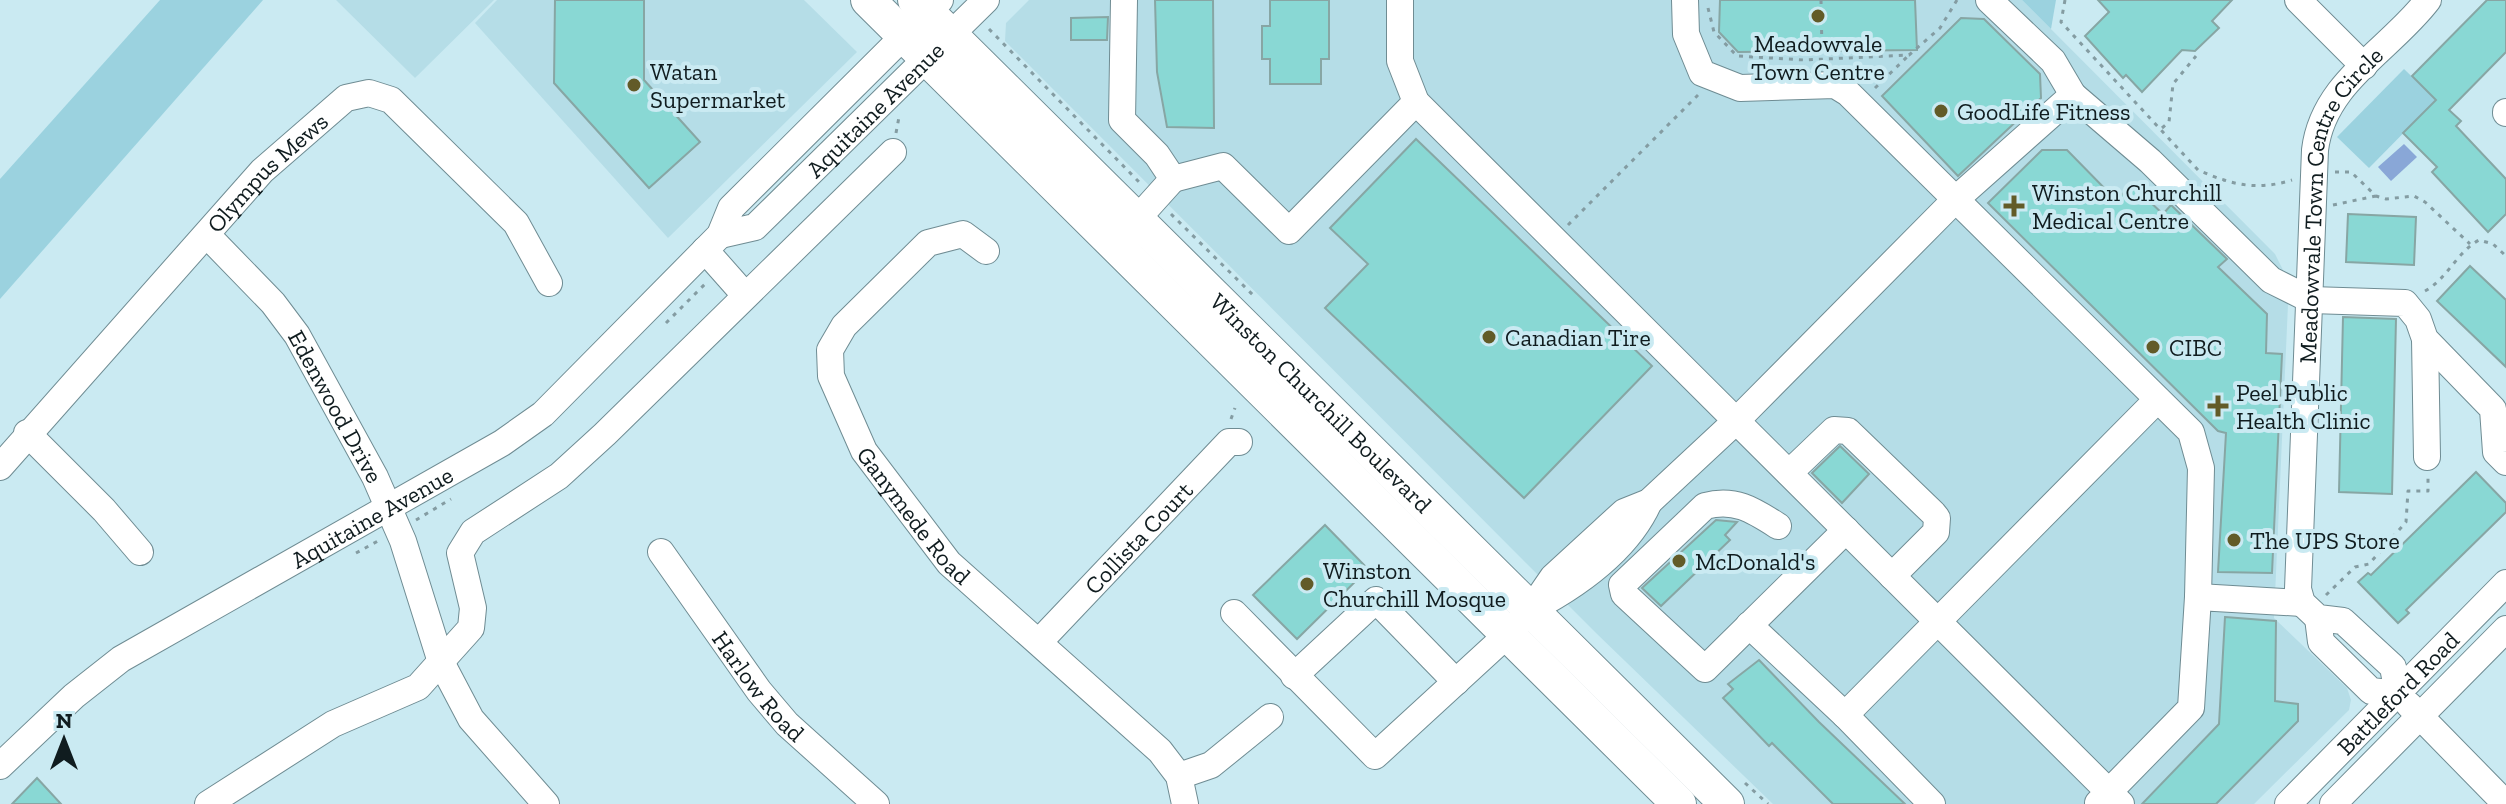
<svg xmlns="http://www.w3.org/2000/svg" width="2506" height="804" viewBox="0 0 2506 804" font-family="'Zilla Slab',serif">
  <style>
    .built { fill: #b5dde7 }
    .green { fill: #9bd2df }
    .water { fill: #89a7d7 }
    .building { fill: #89d8d4; stroke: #87a6a4; stroke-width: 2 }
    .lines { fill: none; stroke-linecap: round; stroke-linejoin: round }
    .minor-casing { stroke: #6f8c93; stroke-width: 28 }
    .major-casing { stroke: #6f8c93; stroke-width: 36 }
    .path { stroke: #849ca2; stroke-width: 3; stroke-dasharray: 4 6; stroke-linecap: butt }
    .minor { stroke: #fff; stroke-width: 26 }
    .major { stroke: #fff; stroke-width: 34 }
    .poi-dot { fill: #625b28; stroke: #caeaf2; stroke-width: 3 }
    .labels { text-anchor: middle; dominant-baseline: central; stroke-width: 8; stroke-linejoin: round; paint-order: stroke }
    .poi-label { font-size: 24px; fill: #101c1f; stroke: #caeaf2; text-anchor: start }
    .street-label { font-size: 24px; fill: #101c1f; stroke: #caeaf2 }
  </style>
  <rect width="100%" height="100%" fill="#caeaf2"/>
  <g class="built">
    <path d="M336 0H494L415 78Z"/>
    <path d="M497 0H804L857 52 668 238 475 23Z"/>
    <path d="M1029 0H2022L2275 254 2289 282 2274 618 2347 688 2351 700 2349 710 2254 804H1773L1596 633 1005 41 1006 23Z"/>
  </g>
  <g class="green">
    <path d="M160 0H263L0 299V179Z"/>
    <path d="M2022 0H2056L2051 29Z"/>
    <path d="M2404 69 2436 100 2369 168 2337 137Z"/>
  </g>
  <path class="water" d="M2404 144 2417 157 2391 181 2378 167Z"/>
  <g class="building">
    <path d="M555 0H644V80L700 142 649 188 554 83Z"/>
    <path d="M1155 0H1213L1214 128 1167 127 1157 72Z"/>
    <path d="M1270 0H1329V59H1321V84H1270V59H1262V26H1270Z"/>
    <path d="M1720 0H1915L1917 50 1738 52 1719 32Z"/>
    <path d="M2098 0H2232L2212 21 2219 28 2195 51 2182 50 2142 92 2126 75 2123 78 2085 36 2109 12Z"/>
    <path d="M2487 0H2506V52L2449 110 2461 121 2456 126 2506 179V214L2488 232 2432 172 2437 167 2403 133 2436 100 2412 76Z"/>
    <path d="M1108 17 1107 40H1071V18Z"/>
    <path d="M1961 18 1984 19 2040 74 2041 98 1958 176 1882 96Z"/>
    <path d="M1416 139 1652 366 1524 498 1325 308 1368 264 1330 228Z"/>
    <path d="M2042 150H2067L2116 200 2132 185 2163 214 2171 205 2227 259 2218 267 2267 314 2266 353 2282 354 2272 573 2218 572 2226 433 2218 431 1988 203Z"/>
    <path d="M2348 214 2416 217 2414 265 2346 262Z"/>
    <path d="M2470 266 2506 300V367L2437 301Z"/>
    <path d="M2343 317 2396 319 2392 494 2339 492Z"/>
    <path d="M1840 446 1869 474 1842 503 1812 473Z"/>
    <path d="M2476 472 2506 503V512L2406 610 2409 613 2398 623 2358 582 2368 573 2371 575Z"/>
    <path d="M1716 520 1737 522 1725 535 1730 540 1661 606 1642 588Z"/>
    <path d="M1325 525 1368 569 1297 639 1253 595Z"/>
    <path d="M2225 617 2276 621 2275 701 2298 704V721L2216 804H2142L2219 724Z"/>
    <path d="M1759 660 1819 722 1905 804H1833L1772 743 1769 746 1723 698 1733 689 1728 684Z"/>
    <path d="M37 778 61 804H12Z"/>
  </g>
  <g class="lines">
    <g class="minor-casing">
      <g id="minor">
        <path d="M1124 0 1122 120 1157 155 1173 179 1137 219"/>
        <path d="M1400 0V61L1416 102 2121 804"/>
        <path d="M1685 0 1686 34 1702 73 1740 88 1835 85 1848 93 2191 432 2201 468 2198 597"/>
        <path d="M1989 0 2053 61 2073 95"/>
        <path d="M2298 0 2364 66"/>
        <path d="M2506 112V113"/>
        <path d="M1173 179 1223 166 1289 231 1416 102"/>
        <path id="s1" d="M207 235 273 303 297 335 375 477 403 541 441 662 471 719 546 804"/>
        <path id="s2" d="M720 235 755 227 986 0"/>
        <path d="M705 250 744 294"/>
        <path id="s3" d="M986 251 963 234 928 243 844 326 830 350 831 376 864 451 949 563 1160 751 1179 776 1185 804"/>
        <path d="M2425 339 2427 457"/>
        <path d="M27 433 104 510 140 552"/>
        <path id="s4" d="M0 467 262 171 346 98 369 93 391 100 516 223 549 283"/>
        <path d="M1789 473 1834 430 1848 431 1933 513 1937 518 1936 532 1892 576"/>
        <path d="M1778 526C1753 510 1735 498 1705 506L1622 585 1624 594 1705 669 1846 530"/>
        <path id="s5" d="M661 552 759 691 787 724 876 804"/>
        <path d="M1534 608C1579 584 1628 549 1649 502"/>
        <path d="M1234 613 1375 756 1508 634 1531 609 1553 577 1624 512 1649 502 1736 421 1956 199 2073 95 2150 161 2271 280 2311 300 2405 303 2418 319 2425 339 2493 409 2496 452 2506 462"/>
        <path d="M2318 618 2321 642 2371 691 2398 694"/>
        <path d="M1749 625 1845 715 1932 804"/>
        <path id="s6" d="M1039 642 1229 442H1239"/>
        <path d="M1294 676 1376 600 1456 682"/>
        <path id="s7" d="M2398 694 2393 667 2343 621 2318 618 2302 603 2298 589 2315 150C2323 82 2390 50 2428 0"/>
        <path d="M2409 705 2506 804"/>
        <path d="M1845 715 2157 400"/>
        <path id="s8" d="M0 766 74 696 121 659 502 443 543 414 720 235 731 208 940 0"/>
        <path d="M1179 776 1211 765 1270 717"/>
        <path d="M2098 803 2191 708 2198 597 2302 603"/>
        <path d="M208 804 333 724 418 687 471 628 473 608 460 553 473 532 559 476 605 434 893 152"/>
        <path id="s9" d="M2288 804 2506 583"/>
        <path d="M2333 804 2506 629"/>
      </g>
    </g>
    <g class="major-casing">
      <g id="major">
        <path d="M868 0 1679 804"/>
        <path id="s10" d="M915 0 1727 804"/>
      </g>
    </g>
    <g class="path">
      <path d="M1821 0 1822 53"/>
      <path d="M2065 0 2061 22 2198 170C2232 185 2257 191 2292 180"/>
      <path d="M1708 8 1714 32 1737 56 1805 60 1909 55 1940 28 1957 0"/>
      <path d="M989 29 1140 183"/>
      <path d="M1875 88 1909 55"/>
      <path d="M2162 128 2169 122 2173 84 2196 56"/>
      <path d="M896 133 899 117"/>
      <path d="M2335 172H2351L2376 196 2386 199 2414 196 2425 202 2470 244"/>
      <path d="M2333 205 2376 196"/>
      <path d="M1171 214 1254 296"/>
      <path d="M1568 225 1698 95"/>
      <path d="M2425 291C2447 279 2457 252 2479 240L2493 244 2506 256"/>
      <path d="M666 323 706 283"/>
      <path d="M1231 419 1235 408"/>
      <path d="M416 520 451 499"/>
      <path d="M356 553 378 541"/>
      <path d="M2326 595 2355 567 2369 564 2406 522 2408 491H2428V477"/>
      <path d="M1745 783 1768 804"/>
    </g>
    <use href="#minor" class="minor"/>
    <use href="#major" class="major"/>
  </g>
  <g class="poi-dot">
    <circle cx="1818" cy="16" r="8"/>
    <circle cx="634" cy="85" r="8"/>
    <circle cx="1941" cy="111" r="8"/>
    <path d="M2010 194h8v8h8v8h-8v8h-8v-8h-8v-8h8z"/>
    <circle cx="1489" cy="337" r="8"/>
    <circle cx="2153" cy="347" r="8"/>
    <path d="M2214 394h8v8h8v8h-8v8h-8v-8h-8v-8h8z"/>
    <circle cx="2234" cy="540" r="8"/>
    <circle cx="1679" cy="561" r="8"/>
    <circle cx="1307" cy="584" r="8"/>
  </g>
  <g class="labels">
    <g class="poi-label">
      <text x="1818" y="43" text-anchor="middle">Meadowvale<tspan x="1818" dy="28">Town Centre</tspan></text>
      <text x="650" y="71">Watan<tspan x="650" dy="28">Supermarket</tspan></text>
      <text x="1957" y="111">GoodLife Fitness</text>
      <text x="2032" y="192">Winston Churchill<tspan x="2032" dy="28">Medical Centre</tspan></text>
      <text x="1505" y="337">Canadian Tire</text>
      <text x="2169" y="347">CIBC</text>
      <text x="2236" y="392">Peel Public<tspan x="2236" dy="28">Health Clinic</tspan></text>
      <text x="2250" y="540">The UPS Store</text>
      <text x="1695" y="561">McDonald's</text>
      <text x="1323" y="570">Winston<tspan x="1323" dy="28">Churchill Mosque</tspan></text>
    </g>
    <g class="street-label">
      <text stroke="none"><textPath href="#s2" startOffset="204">Aquitaine Avenue</textPath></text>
      <text stroke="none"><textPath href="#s4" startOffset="398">Olympus Mews</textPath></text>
      <text stroke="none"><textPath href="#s7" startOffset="550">Meadowvale Town Centre Circle</textPath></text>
      <text stroke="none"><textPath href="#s10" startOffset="572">Winston Churchill Boulevard</textPath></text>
      <text stroke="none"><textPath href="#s1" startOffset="216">Edenwood Drive</textPath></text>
      <text stroke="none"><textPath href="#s3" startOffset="400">Ganymede Road</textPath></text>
      <text stroke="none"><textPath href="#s8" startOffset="450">Aquitaine Avenue</textPath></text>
      <text stroke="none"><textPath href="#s6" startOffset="144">Collista Court</textPath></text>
      <text stroke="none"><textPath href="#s5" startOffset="166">Harlow Road</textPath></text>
      <text stroke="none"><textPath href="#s9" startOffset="156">Battleford Road</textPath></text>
    </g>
  </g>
  <g transform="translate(64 740)" stroke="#caeaf2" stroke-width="6" paint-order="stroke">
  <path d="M0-6L14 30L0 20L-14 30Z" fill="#101c1f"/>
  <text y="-12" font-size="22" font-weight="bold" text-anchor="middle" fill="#101c1f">N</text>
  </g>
</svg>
